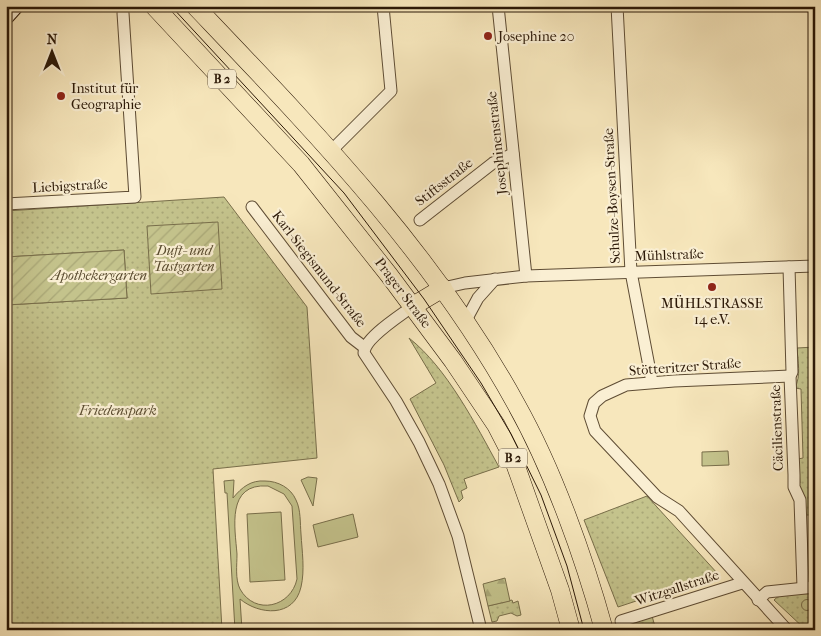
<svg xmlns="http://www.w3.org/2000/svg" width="821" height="636" viewBox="0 0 821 636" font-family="'IM FELL French Canon',serif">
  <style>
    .grass { fill: url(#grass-dots); stroke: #786e4a }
    .forest { fill: url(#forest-firs); stroke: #786e4a }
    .garden { fill: url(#garden-furrows); stroke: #786e4a }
    .pitch { fill: #c4c38c; stroke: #786e4a; fill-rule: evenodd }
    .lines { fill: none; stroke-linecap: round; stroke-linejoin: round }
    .street-casing { stroke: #5e4c34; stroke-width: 13 }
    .secondary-casing { stroke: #2b1807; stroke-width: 18 }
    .primary-casing { stroke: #2b1807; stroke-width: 19 }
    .street { stroke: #faefd3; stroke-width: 11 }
    .secondary { stroke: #faefd3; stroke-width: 16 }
    .primary { stroke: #f7e7bc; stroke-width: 18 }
    .tram { stroke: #2b1807; stroke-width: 1 }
    .poi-dot { fill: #8f2418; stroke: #faefd3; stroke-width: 2 }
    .labels { text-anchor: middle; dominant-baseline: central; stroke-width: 4.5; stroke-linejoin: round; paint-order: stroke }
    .shield { fill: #faefd3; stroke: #695844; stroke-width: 1 }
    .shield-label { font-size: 12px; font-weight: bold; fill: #2b1807 }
    .poi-label { font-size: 14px; fill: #2b1807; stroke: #faefd3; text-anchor: start }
    .street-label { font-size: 14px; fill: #2b1807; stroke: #faefd3 }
    .park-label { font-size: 14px; font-style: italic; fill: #594b2f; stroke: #faefd3 }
  </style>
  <defs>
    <pattern id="grass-dots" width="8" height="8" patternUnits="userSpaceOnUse" patternTransform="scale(1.25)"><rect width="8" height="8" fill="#c4c38c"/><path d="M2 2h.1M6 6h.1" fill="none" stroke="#a9a777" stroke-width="1.8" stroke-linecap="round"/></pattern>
    <pattern id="forest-firs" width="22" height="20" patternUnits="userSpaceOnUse" patternTransform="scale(1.25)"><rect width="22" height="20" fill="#c4c38c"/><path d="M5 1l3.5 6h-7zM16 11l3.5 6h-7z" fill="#a9a777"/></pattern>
    <pattern id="garden-furrows" width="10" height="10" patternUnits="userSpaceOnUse" patternTransform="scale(1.25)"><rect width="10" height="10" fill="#c4c38c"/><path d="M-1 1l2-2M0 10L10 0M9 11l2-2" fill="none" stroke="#a9a777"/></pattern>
  </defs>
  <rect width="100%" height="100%" fill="#f7e7bc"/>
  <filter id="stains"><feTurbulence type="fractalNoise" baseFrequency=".004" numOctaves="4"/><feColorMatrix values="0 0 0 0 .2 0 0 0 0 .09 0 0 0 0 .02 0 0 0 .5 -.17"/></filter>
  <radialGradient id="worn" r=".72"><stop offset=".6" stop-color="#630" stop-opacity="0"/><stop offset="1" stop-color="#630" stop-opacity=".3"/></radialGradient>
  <g class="grass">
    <path d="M224 197 307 307 317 458 213 469 222 630H6V305L127 298 124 250 6 257V211Z"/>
    <path d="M409 338C447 368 476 425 499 467L464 479 467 488 461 491 463 498 459 502 444 465 410 399 436 383Z"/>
    <path d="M815 347V571L812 515H805L798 485 800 483 798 459 803 458 801 389 795 388C801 375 798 363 797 348Z"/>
    <path d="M647 496 718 574 618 607 584 520Z"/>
    <path d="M815 594V630H806L774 600C781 591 804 594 815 594Z"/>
    <path d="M512 600 513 603 518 601 521 615 517 616 511 613 499 616 497 621 492 622 488 606Z"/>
    <path d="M652 616 656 630H621L620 626Z"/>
  </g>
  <path class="forest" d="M505 578 510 601 488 606 483 584Z"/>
  <g class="garden">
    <path d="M218 222 222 289 151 294 147 226Z"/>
    <path d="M124 250 127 298 6 305V257Z"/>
  </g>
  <g class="pitch">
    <path d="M728 451 729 465 702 466V452Z"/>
    <path d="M308 477 317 478 313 506 301 480Z"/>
    <path d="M234 480 233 498C242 487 251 480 265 481 278 481 291 488 296 500 301 510 300 523 301 534 302 551 305 570 301 587 294 618 259 615 240 599L242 630H235L227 493H225L224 481ZM268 486 284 494 292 506 297 579C291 607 255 616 240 589 235 579 237 565 237 554 235 528 226 483 268 486Z"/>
    <path d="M281 512 285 580 250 582 247 514Z"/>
    <path d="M353 514 358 537 318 547 313 525Z"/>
    <circle cx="807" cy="605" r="5.5"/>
  </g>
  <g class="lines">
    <g class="street-casing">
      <g id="street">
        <path d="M498 6 526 276"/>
        <path d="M617 6 631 272 652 382"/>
        <path d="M330 152 391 91 383 6"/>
        <path d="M6 204 135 197 123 13"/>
        <path d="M252 207 351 337 364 347"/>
        <path d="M420 220 493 163 513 154"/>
        <path d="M789 267 792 372 790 376 794 475V487L800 500 803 587"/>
        <path d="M443 288 465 283 526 276 815 266"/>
        <path d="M413 306C400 316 364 338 364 353L396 401 419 442 439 484 458 536 481 630"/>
        <path d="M465 322 478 298 495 279"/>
        <path d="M758 600 767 592 815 587"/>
        <path d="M621 621 742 583"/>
        <path d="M787 630 679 511 657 497 595 431 590 416 594 403 602 396 626 385 674 381 790 376"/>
      </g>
    </g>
    <g class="secondary-casing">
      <path id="secondary" d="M6 16 15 6"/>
    </g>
    <g class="primary-casing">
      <g id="primary">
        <path d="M154 6 301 164 389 275 453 361 496 425 513 458 560 590 571 630"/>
        <path d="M195 6C312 129 434 254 516 404 553 470 584 557 604 630"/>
        <path d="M413 306 443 288"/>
      </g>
    </g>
    <use href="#street" class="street"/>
    <use href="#secondary" class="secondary"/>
    <use href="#primary" class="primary"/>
    <path class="tram" d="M171 6 344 193 424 299 481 383 511 434 541 495 567 566 584 630"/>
  </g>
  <g class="poi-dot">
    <circle cx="488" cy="36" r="5"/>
    <circle cx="61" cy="96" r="5"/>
    <circle cx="712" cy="287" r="5"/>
  </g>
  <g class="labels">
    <g class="shield">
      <rect x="208" y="69.5" width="28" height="19" rx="4"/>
      <rect x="499" y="448.5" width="28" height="19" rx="4"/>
    </g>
    <g class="shield-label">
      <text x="222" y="79">B 2</text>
      <text x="513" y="458">B 2</text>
    </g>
    <g class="poi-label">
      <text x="498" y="36">Josephine 20</text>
      <text x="71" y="88">Institut für<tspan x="71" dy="16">Geographie</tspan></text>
      <text x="712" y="303" text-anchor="middle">MÜHLSTRASSE<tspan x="712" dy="16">14 e.V.</tspan></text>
    </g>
    <g class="street-label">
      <text transform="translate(497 143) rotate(-96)">Josephinenstraße</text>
      <text transform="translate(444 182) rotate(-38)">Stiftsstraße</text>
      <text transform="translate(70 186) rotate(-3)">Liebigstraße</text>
      <text transform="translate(612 196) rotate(-93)">Schulze-Boysen-Straße</text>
      <text transform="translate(669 255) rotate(-2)">Mühlstraße</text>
      <text transform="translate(319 269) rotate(52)">Karl-Siegismund-Straße</text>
      <text transform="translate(403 293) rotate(53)">Prager Straße</text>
      <text transform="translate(685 367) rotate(-4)">Stötteritzer Straße</text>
      <text transform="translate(777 428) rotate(-92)">Cäcilienstraße</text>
      <text transform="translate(677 588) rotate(-18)">Witzgallstraße</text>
    </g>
    <g class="park-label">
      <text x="184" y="250">Duft- und<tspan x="184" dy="16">Tastgarten</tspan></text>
      <text x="99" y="275">Apothekergarten</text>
      <text x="118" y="410">Friedenspark</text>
    </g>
  </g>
  <rect width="821" height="636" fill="none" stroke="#f7e7bc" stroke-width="25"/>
  <rect x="8" y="8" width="806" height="621" fill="none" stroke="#2b1807" stroke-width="2.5"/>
  <rect x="12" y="12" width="796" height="611" fill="none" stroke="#2b1807"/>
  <g transform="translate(52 52)" stroke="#faefd3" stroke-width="4" paint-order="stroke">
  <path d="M0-4L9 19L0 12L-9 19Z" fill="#2b1807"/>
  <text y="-8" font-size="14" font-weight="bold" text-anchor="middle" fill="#2b1807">N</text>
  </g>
  <rect width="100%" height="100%" filter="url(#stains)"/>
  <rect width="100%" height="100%" fill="url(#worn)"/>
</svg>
